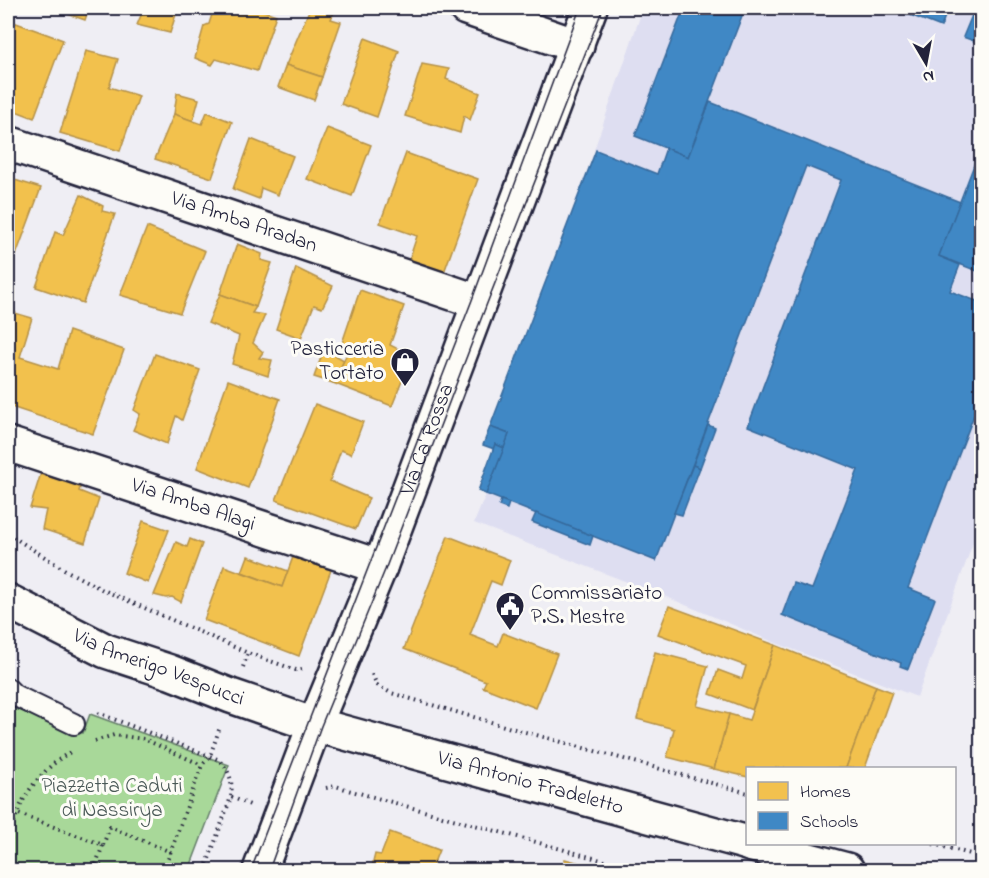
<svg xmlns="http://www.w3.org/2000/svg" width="989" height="878" viewBox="0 0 989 878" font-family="'Indie Flower',sans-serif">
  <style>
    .built { fill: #dedef1 }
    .green { fill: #a8d899; stroke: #657d6a; stroke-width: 1.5 }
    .homes { fill: #f2c14e; stroke: #b49148; stroke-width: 1.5 }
    .schools { fill: #3f88c5; stroke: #36699c; stroke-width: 1.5 }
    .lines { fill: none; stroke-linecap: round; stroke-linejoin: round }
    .service-casing { stroke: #22223b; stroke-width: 24 }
    .minor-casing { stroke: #22223b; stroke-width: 38 }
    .tertiary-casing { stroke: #22223b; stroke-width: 38 }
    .secondary-casing { stroke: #22223b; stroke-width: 38 }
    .path { stroke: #22223b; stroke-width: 4; stroke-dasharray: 1.5 4.5; stroke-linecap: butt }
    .service { stroke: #fdfcf7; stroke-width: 20 }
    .minor { stroke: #fdfcf7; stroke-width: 33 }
    .tertiary { stroke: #fdfcf7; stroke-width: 33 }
    .secondary { stroke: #fdfcf7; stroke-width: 33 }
    .tram { stroke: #22223b; stroke-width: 1.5 }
    .labels { text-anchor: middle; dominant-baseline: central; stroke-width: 6; stroke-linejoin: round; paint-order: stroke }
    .street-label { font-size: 21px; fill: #22223b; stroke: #fdfcf7 }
    .poi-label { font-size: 21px; fill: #22223b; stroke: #fdfcf7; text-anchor: end }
    .park-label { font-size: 21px; fill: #4a5957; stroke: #fdfcf7 }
  </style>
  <rect width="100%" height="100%" fill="#efeef4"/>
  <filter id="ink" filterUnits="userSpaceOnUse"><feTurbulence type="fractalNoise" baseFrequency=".0167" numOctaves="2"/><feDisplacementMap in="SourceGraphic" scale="12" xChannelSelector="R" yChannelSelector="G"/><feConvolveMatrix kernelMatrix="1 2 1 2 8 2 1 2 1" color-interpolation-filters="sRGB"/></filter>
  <g filter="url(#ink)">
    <path class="built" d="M643 8H981V521L917 697 776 643 669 598 474 523 486 494 478 491 493 450 483 445 595 150H594Z"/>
    <path class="green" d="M8 706 83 733 90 714 229 765 189 870H8Z"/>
    <g class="homes">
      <path d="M51 8H89L85 20Z"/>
      <path d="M144 8H178L170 33 137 25Z"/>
      <path d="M214 8H256L276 15 257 71 216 59 212 65 195 58 204 26 209 24Z"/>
      <path d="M310 8H336L331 19 341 22 322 77 286 65Z"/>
      <path d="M8 20 63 40 34 118 8 108Z"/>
      <path d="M365 38 399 51 377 117 341 104Z"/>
      <path d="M86 51 118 59 109 87 139 96 120 151 60 133Z"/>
      <path d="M422 64 449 69 446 79 480 93 470 120 464 116 460 133 405 116Z"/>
      <path d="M286 65 322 77 314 100 278 87Z"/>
      <path d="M177 93 199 99 193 121 174 114Z"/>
      <path d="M207 112 232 122 212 178 155 159 174 114 202 124Z"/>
      <path d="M327 128 371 145 352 196 307 179Z"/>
      <path d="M251 139 293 156 278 195 261 188 259 199 233 189Z"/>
      <path d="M406 153 478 179 443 275 408 263 417 236 380 223Z"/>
      <path d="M8 178 41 188 16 255 8 252Z"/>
      <path d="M81 195 103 206 102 211 115 214 83 303 36 287 55 232 63 235Z"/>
      <path d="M147 227 205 251 180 313 120 295Z"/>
      <path d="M237 244 262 254 261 260 272 263 256 307 220 294Z"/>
      <path d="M296 268 333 286 322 308 314 305 301 338 276 329Z"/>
      <path d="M360 290 404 306 390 345 412 356 392 406 333 383 349 349 341 346Z"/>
      <path d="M220 294 256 307 252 313 265 315 253 343 263 352 259 358 272 360 268 376 232 364 239 336 208 323Z"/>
      <path d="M8 311 32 318 20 357 58 369 69 331 124 350 93 434 8 406Z"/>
      <path d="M324 349 344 360 333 383 314 377Z"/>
      <path d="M155 354 200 370 182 420 176 416 167 444 133 430 140 414 134 410Z"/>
      <path d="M228 380 280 399 248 488 197 468Z"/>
      <path d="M315 404 363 422 351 454 341 450 330 481 369 498 356 529 276 500Z"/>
      <path d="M41 473 81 485 79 491 99 499 85 543 42 529 46 510 30 508Z"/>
      <path d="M143 521 169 530 148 583 124 573Z"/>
      <path d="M448 536 510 560 501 585 491 581 470 635 498 646 503 633 557 654 536 708 483 687 486 681 404 649Z"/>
      <path d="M190 539 202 544 181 602 172 597 166 598 154 595 176 542 187 547Z"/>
      <path d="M248 556 288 571 282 587 242 572Z"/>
      <path d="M293 557 331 570 299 656 204 620 224 566 282 587Z"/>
      <path d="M669 606 775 645 752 710 710 694 718 670 742 679 746 666 658 634Z"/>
      <path d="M775 645 876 686 846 768H748V777L714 769 729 714 749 720Z"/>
      <path d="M655 652 708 666 697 706 729 714 714 769 667 757 674 729 637 719Z"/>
      <path d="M876 686 892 692 865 768H846Z"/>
      <path d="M390 832 439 850 431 870H371L375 854 381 855Z"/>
      <path d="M565 859 606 870H562Z"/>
    </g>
    <g class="schools">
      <path d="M684 8H745L688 157 635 136Z"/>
      <path d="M745 8H756L754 13 745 10Z"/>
      <path d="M892 8H948L941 27Z"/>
      <path d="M975 8H982V44L963 37Z"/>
      <path d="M710 102 960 202 939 256 960 265 950 291 982 303V394L908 588 935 599 908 669 900 666 901 663 782 615 794 583 812 589 858 470 748 426 841 180 806 166 656 561 486 494 509 434 490 427 596 150 657 174 666 148 688 157Z"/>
      <path d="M982 144V273L939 256Z"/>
      <path d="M708 425 715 428 700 468 693 465Z"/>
      <path d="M490 427 509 434 504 448 495 444 494 449 483 445Z"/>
      <path d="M495 444 504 448 486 494 478 491Z"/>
      <path d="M693 465 700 468 682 515 674 513Z"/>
      <path d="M501 500 509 503 507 509 499 506Z"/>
      <path d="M536 513 593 536 590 545 532 522Z"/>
    </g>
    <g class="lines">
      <g class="service-casing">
        <path id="service" d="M8 689 14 695 74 724"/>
      </g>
      <g class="minor-casing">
        <g id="minor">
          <path d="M466 8 577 46"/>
          <path id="s1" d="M8 143 479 302"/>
          <path id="s2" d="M8 444 380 567"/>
        </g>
      </g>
      <g class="tertiary-casing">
        <g id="tertiary">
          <path id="s3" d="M260 870 315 724 380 567 590 8"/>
        </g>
      </g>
      <g class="secondary-casing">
        <g id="secondary">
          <path id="s4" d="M8 601 106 651 170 672 231 696 309 723 748 843"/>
          <path d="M749 844 847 870"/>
        </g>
      </g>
      <g class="path">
        <path d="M8 534 67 571 103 590 248 653 296 670 302 669"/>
        <path d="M243 667 248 653"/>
        <path d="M372 674 377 685 391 693 518 730 748 793"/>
        <path d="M98 713 217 759C230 769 233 782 231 797"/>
        <path d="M95 741 114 735 144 739 202 765"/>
        <path d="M326 788 336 786 348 790 637 870"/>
        <path d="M8 810 103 845 96 864 112 870"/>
        <path d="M933 844 982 857"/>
        <path d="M103 845 110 827 171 852"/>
        <path d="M10 870C4 821 29 776 72 751"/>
        <path d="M164 870 202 765 210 756 220 727"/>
        <path d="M205 870 231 797 250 805"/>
      </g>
      <use href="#service" class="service"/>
      <use href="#minor" class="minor"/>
      <use href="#tertiary" class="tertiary"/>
      <use href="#secondary" class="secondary"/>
      <g class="tram">
        <path d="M251 870 472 300 580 8"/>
        <path d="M269 870 321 726 385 570 486 306 603 8"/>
      </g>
    </g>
  </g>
  <defs>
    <g id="shop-pin" transform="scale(1.5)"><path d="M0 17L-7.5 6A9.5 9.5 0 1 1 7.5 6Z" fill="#22223b" stroke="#fdfcf7"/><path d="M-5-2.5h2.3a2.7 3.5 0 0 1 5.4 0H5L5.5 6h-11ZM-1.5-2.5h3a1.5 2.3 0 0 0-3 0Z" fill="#fff"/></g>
    <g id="civic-pin" transform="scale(1.5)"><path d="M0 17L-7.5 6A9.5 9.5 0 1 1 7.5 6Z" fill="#22223b" stroke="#fdfcf7"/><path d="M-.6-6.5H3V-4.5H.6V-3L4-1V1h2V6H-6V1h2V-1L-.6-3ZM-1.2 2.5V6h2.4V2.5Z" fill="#fff"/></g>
  </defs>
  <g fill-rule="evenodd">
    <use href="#shop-pin" x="405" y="362"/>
    <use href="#civic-pin" x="510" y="606"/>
  </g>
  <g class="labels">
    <g class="street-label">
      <text stroke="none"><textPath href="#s1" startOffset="249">Via Amba Aradan</textPath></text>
      <text stroke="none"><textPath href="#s3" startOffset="462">Via Ca' Rossa</textPath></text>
      <text stroke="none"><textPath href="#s2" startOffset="195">Via Amba Alagi</textPath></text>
      <text stroke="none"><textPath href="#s4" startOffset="165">Via Amerigo Vespucci</textPath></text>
      <text stroke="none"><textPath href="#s4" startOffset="555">Via Antonio Fradeletto</textPath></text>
    </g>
    <g class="poi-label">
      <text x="384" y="350">Pasticceria<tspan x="384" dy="24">Tortato</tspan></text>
      <text x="531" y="594" text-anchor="start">Commissariato<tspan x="531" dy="24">P.S. Mestre</tspan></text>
    </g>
    <g class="park-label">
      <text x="112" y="787">Piazzetta Caduti<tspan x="112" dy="24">di Nassirya</tspan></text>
    </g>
  </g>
  <rect width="989" height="878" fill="none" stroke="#fdfcf7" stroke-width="30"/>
  <rect x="15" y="15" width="959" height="848" fill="none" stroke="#22223b" stroke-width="2" filter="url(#ink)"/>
  <rect x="746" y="767" width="210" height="78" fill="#fdfcf7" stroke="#a5a5ac" stroke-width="1.5"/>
  <rect x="758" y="782" width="30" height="18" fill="#f2c14e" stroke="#a5a5ac" stroke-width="1.5"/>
  <text x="800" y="797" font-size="18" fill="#22223b">Homes</text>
  <rect x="758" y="812" width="30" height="18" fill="#3f88c5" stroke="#a5a5ac" stroke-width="1.5"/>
  <text x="800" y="827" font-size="18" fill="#22223b">Schools</text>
  <g transform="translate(926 63) rotate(170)" stroke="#fdfcf7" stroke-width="4.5" paint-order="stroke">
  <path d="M0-4.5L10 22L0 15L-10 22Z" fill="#22223b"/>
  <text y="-9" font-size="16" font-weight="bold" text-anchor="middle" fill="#22223b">N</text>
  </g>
</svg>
